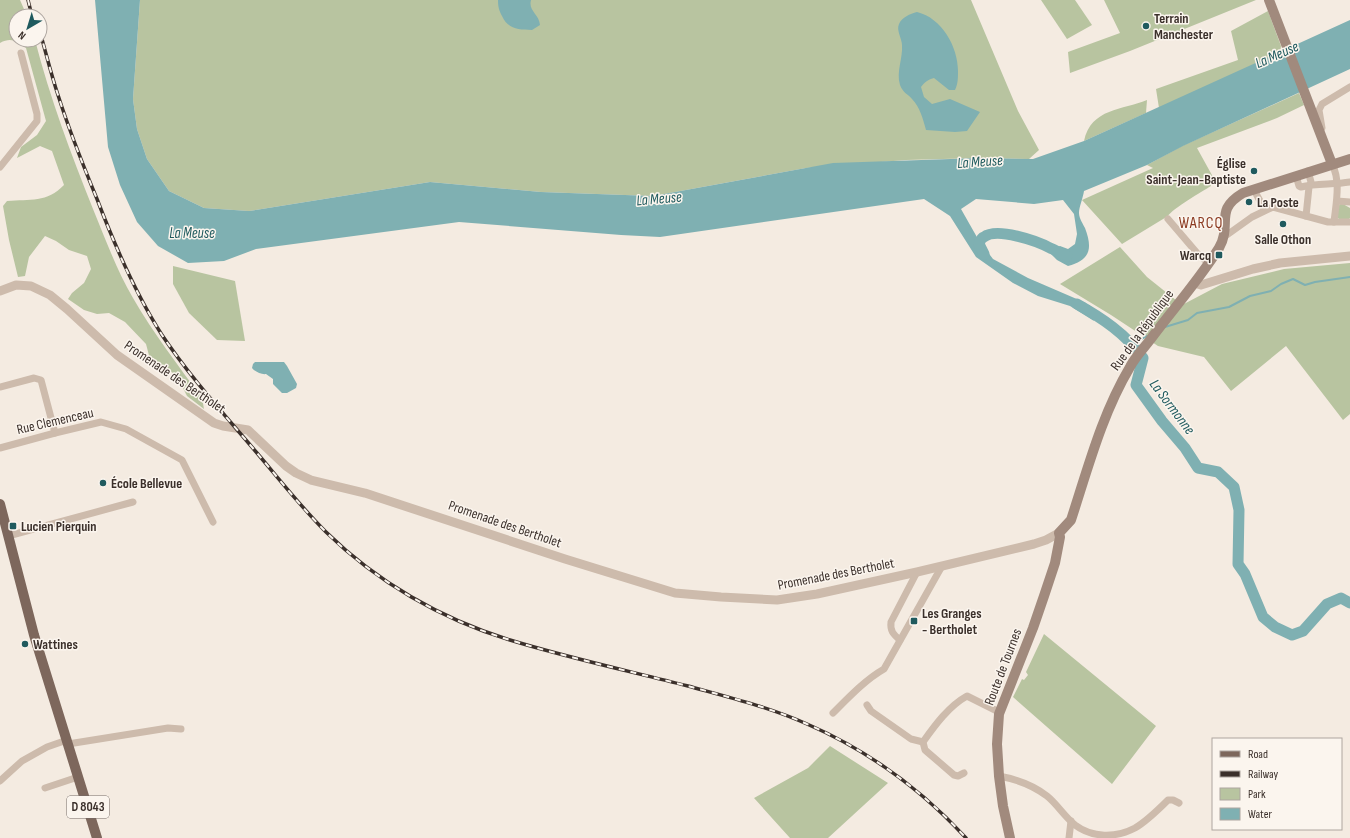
<svg xmlns="http://www.w3.org/2000/svg" width="1350" height="838" viewBox="0 0 1350 838" font-family="'Sofia Sans Condensed',sans-serif">
  <style>
    .green { fill: #b8c4a0 }
    .water { fill: #7fb0b2 }
    .lines { fill: none; stroke-linecap: round; stroke-linejoin: round }
    .stream { stroke: #7fb0b2; stroke-width: 2 }
    .river { stroke: #7fb0b2; stroke-width: 11 }
    .minor { stroke: #cdbbac; stroke-width: 7 }
    .tertiary { stroke: #cdbbac; stroke-width: 9 }
    .secondary { stroke: #a18a7d; stroke-width: 10 }
    .primary { stroke: #7d675c; stroke-width: 10 }
    .rail-casing { stroke: #3b302b; stroke-width: 3.5 }
    .rail { stroke: #fbf5ee; stroke-width: 2; stroke-dasharray: 6; stroke-linecap: butt }
    .poi-dot { fill: #1f5a5e; stroke: #fbf5ee; stroke-width: 1.5 }
    .labels { text-anchor: middle; dominant-baseline: central; stroke-width: 3; stroke-linejoin: round; paint-order: stroke }
    .shield { fill: #fbf5ee; stroke: #756b66; stroke-width: 1 }
    .shield-label { font-size: 13px; font-weight: bold; fill: #3b302b }
    .poi-label { font-size: 14px; font-weight: bold; fill: #3b302b; stroke: #fbf5ee; text-anchor: start }
    .street-label { font-size: 14px; fill: #3b302b; stroke: #fbf5ee }
    .water-label { font-size: 15px; font-style: italic; fill: #1f5a5e; stroke: #fbf5ee }
    .quarter-label { font-size: 16px; letter-spacing: 1px; fill: #8c3b22; stroke: #fbf5ee }
  </style>
  <rect width="100%" height="100%" fill="#f4ebe1"/>
  <g class="green">
    <path d="M0 0H20L27 16H16V40H35C50 98 71 154 93 209 105 238 117 271 133 298 153 333 178 365 202 398L204 409 187 396 177 376 163 366 151 363 146 344 125 322 109 313 97 314 84 310 68 299 72 293 84 283 91 269 87 256 69 250 56 241 45 236 29 257 25 276 18 277 9 240 3 206 7 201C30 199 47 203 64 185L52 151 40 146 17 158 21 147 37 135 46 121 26 48C17 41 11 37 0 43Z"/>
    <path d="M140 0H971L1018 111 1039 150 1029 159 980 158 906 160 806 168 653 196 541 192 430 182 249 211 204 208 169 191 147 159 137 129 133 99Z"/>
    <path d="M1041 0H1075L1092 25 1067 39Z"/>
    <path d="M1104 0H1256L1130 51 1070 73 1068 52 1120 33Z"/>
    <path d="M1268 11 1281 46 1280 53 1159 108 1156 89 1238 60 1231 31Z"/>
    <path d="M1299 93 1304 105 1277 118 1197 148 1213 177 1208 180 1211 186C1203 191 1172 209 1168 216L1122 244 1082 200 1153 168 1147 165 1182 146Z"/>
    <path d="M1147 100 1146 113 1084 141C1091 108 1123 110 1147 100Z"/>
    <path d="M1340 204H1343L1350 208V218L1348 220 1339 219 1337 217 1338 207Z"/>
    <path d="M1120 247 1147 277 1182 305 1222 284 1284 269 1350 263V414L1343 420 1286 346 1231 391 1204 357 1158 346 1111 315 1060 284Z"/>
    <path d="M173 266 235 281 245 341 217 340 189 313 173 284Z"/>
    <path d="M1044 634 1156 726 1112 784 1013 697 1022 679 1024 680 1028 675 1026 672Z"/>
    <path d="M830 746 888 783 828 838H790L754 798 808 768Z"/>
  </g>
  <g class="water">
    <path d="M95 0H140L133 99 137 129 147 159 169 191 204 208 249 211 430 182 541 192 653 196 833 163 980 158 1033 159 1084 141 1350 20V69L1183 146 1147 165 1084 191C1083 198 1079 207 1079 213 1079 218 1083 224 1085 228 1093 249 1090 260 1068 266L1057 260 1049 252 1060 246 1068 249 1075 244 1077 234 1074 214 1063 200 1034 204 976 199 961 209 978 239 993 259 1028 278 1086 303 1094 321 1070 306 1038 296 1013 283 976 257 950 216 924 199 660 237 621 235 459 222 256 249 224 261 188 263 158 246 137 222 120 185 108 147Z"/>
    <path d="M498 0H531C528 11 539 14 540 25L532 30C518 30 508 29 502 16 499 10 498 7 498 0Z"/>
    <path d="M917 12C942 18 958 47 958 71 958 78 958 84 955 90H949L934 78C927 80 925 82 921 87L924 97 932 104 950 99 980 112 967 131 955 132 926 130C923 119 920 107 912 99 908 94 903 93 900 85 896 72 903 58 902 45 902 39 896 30 899 24 902 17 910 14 917 12Z"/>
    <path d="M255 362H284L287 366 297 384 296 388 287 393H282L273 384V379L266 374C262 375 254 371 252 368L253 364Z"/>
  </g>
  <g class="lines">
    <g class="stream">
      <path d="M1165 327 1188 320 1197 313 1229 307 1250 296 1271 291 1281 284 1293 279 1305 285 1315 282 1350 277"/>
      <path d="M1132 344 1147 336"/>
    </g>
    <g class="river">
      <path d="M984 254 979 244C980 241 981 238 984 237 997 227 1037 241 1050 248 1056 250 1061 254 1067 256"/>
      <path d="M1077 304C1102 318 1126 334 1143 358L1136 385 1162 421 1185 448 1198 468 1218 472 1234 487 1239 510 1238 564 1245 574 1263 617 1275 627 1292 635 1303 631 1327 604 1341 598 1350 603"/>
    </g>
    <g class="minor">
      <path d="M1319 131 1322 128 1319 110 1322 104 1350 87"/>
      <path d="M1332 164C1341 181 1336 203 1334 222"/>
      <path d="M0 167 37 121V114L21 53"/>
      <path d="M1296 176 1299 186 1301 187C1317 183 1333 185 1350 182"/>
      <path d="M1254 190 1265 210"/>
      <path d="M1337 201 1350 202"/>
      <path d="M1306 216 1309 187 1311 182 1308 171"/>
      <path d="M1168 219 1197 253 1208 263"/>
      <path d="M1224 237 1252 217 1273 207 1328 222H1350"/>
      <path d="M0 387 34 378 41 380 55 433"/>
      <path d="M0 448 55 433 101 422 126 429 182 460 213 522"/>
      <path d="M8 536 133 502"/>
      <path d="M900 640C893 634 890 631 891 622L917 572"/>
      <path d="M867 705 871 711 911 739 923 742"/>
      <path d="M833 713C849 697 865 680 884 669L942 566"/>
      <path d="M68 744 168 728 181 729"/>
      <path d="M964 773 958 776 954 775 925 750 923 742C935 725 949 706 967 696L999 712"/>
      <path d="M999 776C1015 779 1034 786 1047 796 1057 804 1064 816 1075 825 1092 838 1116 838 1135 828 1147 821 1158 810 1168 800H1173L1179 803"/>
      <path d="M0 781 22 761 47 747 67 740"/>
      <path d="M45 788 78 777"/>
      <path d="M1069 838 1071 821"/>
    </g>
    <g class="tertiary">
      <path d="M1194 283 1201 285 1253 269 1280 263 1350 256"/>
      <path d="M0 291 16 285 31 286 50 295 67 309 117 355 214 423 223 426 248 430 286 466 296 473 311 480 365 493 565 559 675 593 721 597 777 600 817 594 917 572 1034 544 1046 540 1059 533"/>
    </g>
    <g class="secondary">
      <path d="M1269 0 1332 164"/>
      <path d="M1010 838 1003 806 999 776 997 744 999 714 1033 628 1044 596 1055 563 1060 537 1059 533 1071 520C1088 468 1102 414 1130 367 1135 357 1143 349 1150 340 1173 309 1199 280 1219 248 1233 223 1213 211 1243 193L1350 159"/>
    </g>
    <path class="primary" d="M0 504 34 635 97 838"/>
    <g class="rail-casing">
      <g id="rail">
        <path d="M28 0 32 16"/>
        <path d="M40 32C46 53 51 74 58 95 69 130 83 165 97 199 115 246 135 293 162 335 190 377 224 414 257 453 279 479 301 507 326 532 377 582 441 619 510 640 569 658 629 671 688 686 728 697 769 707 807 724 867 750 921 789 966 838"/>
      </g>
    </g>
    <use href="#rail" class="rail"/>
  </g>
  <g class="poi-dot">
    <circle cx="1146" cy="26" r="4"/>
    <circle cx="1254" cy="171" r="4"/>
    <circle cx="1249" cy="202" r="4"/>
    <circle cx="1283" cy="224" r="4"/>
    <rect x="1215" y="251" width="8" height="8" rx="2"/>
    <circle cx="103" cy="483" r="4"/>
    <rect x="9" y="522" width="8" height="8" rx="2"/>
    <rect x="910" y="617" width="8" height="8" rx="2"/>
    <circle cx="25" cy="644" r="4"/>
  </g>
  <g class="labels">
    <rect class="shield" x="67" y="796" width="42" height="22" rx="3"/>
    <g class="shield-label">
      <text x="88" y="807">D 8043</text>
    </g>
    <g class="poi-label">
      <text x="1154" y="18">Terrain<tspan x="1154" dy="16">Manchester</tspan></text>
      <text x="1246" y="163" text-anchor="end">Église<tspan x="1246" dy="16">Saint-Jean-Baptiste</tspan></text>
      <text x="1257" y="202">La Poste</text>
      <text x="1283" y="239" text-anchor="middle">Salle Othon</text>
      <text x="1211" y="255" text-anchor="end">Warcq</text>
      <text x="111" y="483">École Bellevue</text>
      <text x="21" y="526">Lucien Pierquin</text>
      <text x="922" y="613">Les Granges<tspan x="922" dy="16">- Bertholet</tspan></text>
      <text x="33" y="644">Wattines</text>
    </g>
    <g class="street-label">
      <text transform="translate(1142 330) rotate(-54)">Rue de la République</text>
      <text transform="translate(175 377) rotate(34)">Promenade des Bertholet</text>
      <text transform="translate(55 421) rotate(-13)">Rue Clemenceau</text>
      <text transform="translate(505 524) rotate(19)">Promenade des Bertholet</text>
      <text transform="translate(836 574) rotate(-11)">Promenade des Bertholet</text>
      <text transform="translate(1003 667) rotate(-69)">Route de Tournes</text>
    </g>
    <g class="water-label">
      <text transform="translate(1277 55) rotate(-24)">La Meuse</text>
      <text transform="translate(980 162) rotate(-4)">La Meuse</text>
      <text transform="translate(659 199) rotate(-5)">La Meuse</text>
      <text x="192" y="233">La Meuse</text>
      <text transform="translate(1172 407) rotate(53)">La Sormonne</text>
    </g>
    <g class="quarter-label">
      <text x="1201" y="223">WARCQ</text>
    </g>
  </g>
  <rect x="1212" y="738" width="130" height="92" fill="#fbf5ee" stroke="#aea6a0"/>
  <rect x="1220" y="751" width="20" height="6" fill="#7d675c" stroke="#aea6a0"/>
  <text x="1248" y="758" font-size="12" fill="#3b302b">Road</text>
  <rect x="1220" y="771" width="20" height="6" fill="#3b302b" stroke="#aea6a0"/>
  <text x="1248" y="778" font-size="12" fill="#3b302b">Railway</text>
  <rect x="1220" y="788" width="20" height="12" fill="#b8c4a0" stroke="#aea6a0"/>
  <text x="1248" y="798" font-size="12" fill="#3b302b">Park</text>
  <rect x="1220" y="808" width="20" height="12" fill="#7fb0b2" stroke="#aea6a0"/>
  <text x="1248" y="818" font-size="12" fill="#3b302b">Water</text>
  <g transform="translate(28 28) rotate(218)"><circle r="19" fill="#fbf5ee" stroke="#aea6a0"/>
  <path d="M0-3L7 15L0 10L-7 15Z" fill="#1f5a5e"/>
  <text y="-6" font-size="11" font-weight="bold" text-anchor="middle" fill="#3b302b">N</text>
  </g>
</svg>
